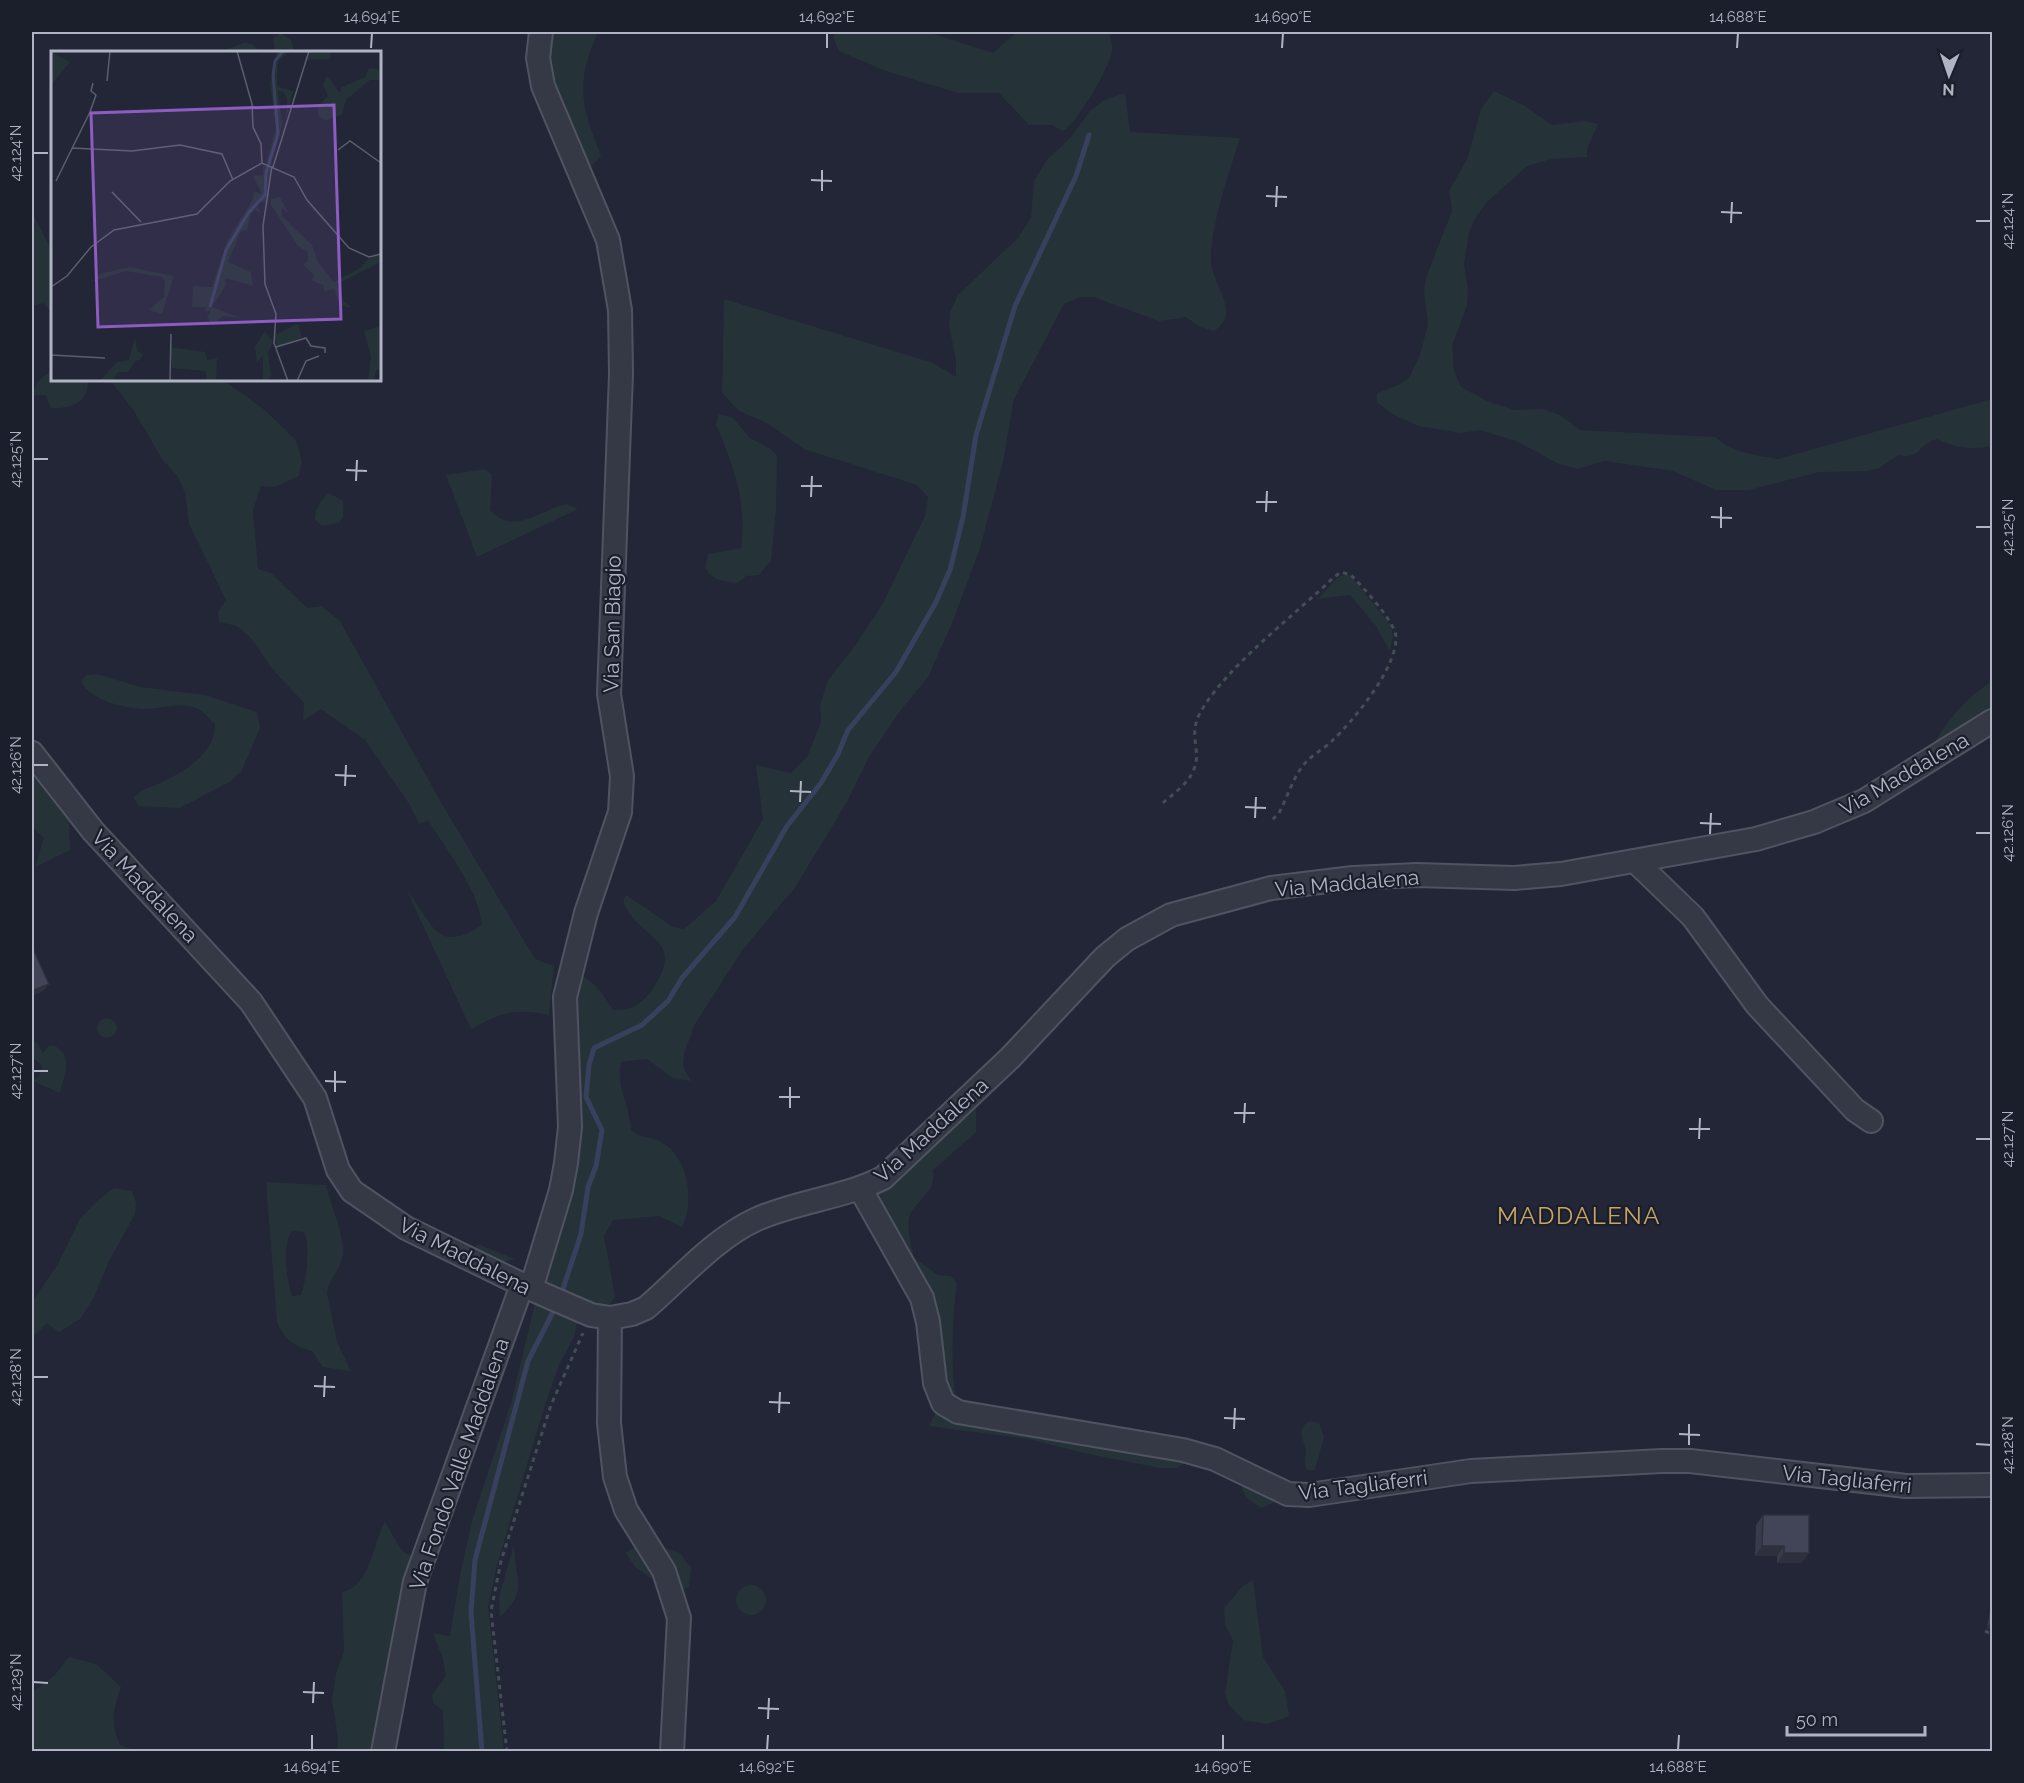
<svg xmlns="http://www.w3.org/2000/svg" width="2024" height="1783" viewBox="0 0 2024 1783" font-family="Raleway,sans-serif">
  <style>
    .green { fill: #253338; fill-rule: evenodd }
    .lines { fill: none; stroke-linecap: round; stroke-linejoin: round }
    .stream { stroke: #39405e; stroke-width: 5 }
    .minor-casing { stroke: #505361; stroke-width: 26 }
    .path { stroke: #424e54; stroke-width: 3; stroke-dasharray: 4.5 4.5; stroke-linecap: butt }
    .minor { stroke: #353946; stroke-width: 22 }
    .wall { fill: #383b4b }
    .shaded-wall { fill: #2e303d }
    .building { fill: #414557; stroke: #2e303d; stroke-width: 1.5 }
    .ticks { fill: none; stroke: #b0b3c3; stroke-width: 2 }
    .labels { text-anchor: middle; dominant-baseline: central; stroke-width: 4.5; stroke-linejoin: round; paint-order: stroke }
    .street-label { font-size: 21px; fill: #b0b3c3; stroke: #1b1e2b }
    .quarter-label { font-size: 24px; letter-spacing: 1.5px; fill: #c9a665; stroke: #1b1e2b }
    .inset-river { fill: none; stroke: #39405e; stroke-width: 3 }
    .inset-road { fill: none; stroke: #5b5e6e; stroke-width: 1.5 }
    .view { fill: #8e5bc0; fill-opacity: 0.15; stroke: #8e5bc0; stroke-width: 3 }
    .inset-edge { fill: none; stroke: #b0b3c3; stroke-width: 3 }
    .neatline { fill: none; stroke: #b0b3c3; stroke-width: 2 }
    .ticks-label { font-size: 15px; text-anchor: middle; fill: #b0b3c3 }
  </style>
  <rect width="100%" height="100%" fill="#222636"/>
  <g class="green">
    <path d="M553 32H598C575 84 581 104 601 156L585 173C569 129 540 79 553 32Z"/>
    <path d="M836 32H927L993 53 1017 32H1109C1110 37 1113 45 1112 50 1110 68 1077 123 1063 131L1052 125H1029L999 93H958L883 70 839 51 833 37Z"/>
    <path d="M281 33 291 40 294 52H275L273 38Z"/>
    <path d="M245 42 252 44 260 52H221Z"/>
    <path d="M1494 91 1525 106 1552 125 1585 121 1598 124 1587 149V157L1551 159 1527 166 1488 201 1477 215 1469 232 1464 264 1468 290 1467 305 1452 346 1454 371 1461 387 1487 401 1514 410 1544 409 1560 415 1580 430 1715 437C1734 453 1754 455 1778 459L1992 399V446C1970 450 1957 448 1937 439 1918 444 1920 460 1899 455L1879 468 1867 471 1819 472 1749 490H1716L1673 471 1605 461 1577 469 1559 464 1516 441 1480 430 1461 433 1418 426 1392 414 1377 402V393L1399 385 1409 378 1420 355 1428 324 1424 290 1427 275 1452 211 1449 191 1468 157 1481 109Z"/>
    <path d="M1125 93 1130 132 1240 138C1228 177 1212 219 1211 260 1211 285 1243 312 1214 331L1200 327 1186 317 1159 321 1093 297H1080L1064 304 1014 399 1003 462 980 548 953 621 928 677 900 711 869 757 847 802 794 889 743 949 695 1024 684 1054 683 1066 691 1081 673 1078 647 1059 621 1062C615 1087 630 1104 631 1130 643 1140 645 1135 657 1140 689 1154 695 1200 682 1227L659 1216 613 1220 604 1236 615 1297 609 1305C583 1303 557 1295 538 1276L564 1191 572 971C591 978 603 993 613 1010 631 1010 640 1006 651 991 690 936 636 940 623 901L626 895 673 927 684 929 716 901 763 819 756 765 791 773 807 757 821 722 820 705 828 680 855 646 883 603 925 516 928 497 917 485 804 449 767 423 739 411 722 393 724 299 933 363 956 377V360L949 325 950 312 958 295 1019 237 1031 217 1034 181 1046 161 1071 137 1090 111 1104 100Z"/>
    <path d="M32 212 52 251V314L44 303 32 306Z"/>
    <path d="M52 370V380H88C89 402 72 409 51 408L46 395H32L37 382Z"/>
    <path d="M110 380H223L265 410 296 440 302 461 299 476 275 487 261 486 253 510 258 569 271 573 307 608 322 606 340 621 442 804 535 959 554 966 549 1015C513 1008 503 1012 471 1029L407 891C434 923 435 955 482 925 478 888 447 851 428 820L419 824 410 805 365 740 321 709 303 721 304 703 273 670 250 637 237 626 219 622 218 611 226 600 189 524 185 493 178 477 162 459 134 411Z"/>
    <path d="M719 414 733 418 750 438 769 448 777 456 776 508 771 561 759 575 746 576 737 583C723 581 712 581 705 567L708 554 741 548C747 504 734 465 716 425Z"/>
    <path d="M485 469 492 475 490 510C514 536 538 511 566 504L578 509 477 557 446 475Z"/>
    <path d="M329 493 343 501V517L339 523 322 526 315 520C315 508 320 501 329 493Z"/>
    <path d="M1347 574 1351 576 1391 626 1393 637 1390 651 1376 626 1350 595 1318 599 1339 576Z"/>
    <path d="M97 674 140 687 205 695 257 712 260 728 241 772 231 781 180 808 139 806 134 798C141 789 148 788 158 784 183 772 215 755 215 724 210 720 204 712 198 709 182 701 164 708 147 709 127 709 91 701 81 682L86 675Z"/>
    <path d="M1992 681V708L1934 743C1949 717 1967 698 1992 681Z"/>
    <path d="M32 766 69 816 70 850 35 867 44 838 32 827Z"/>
    <circle cx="107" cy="1028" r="10"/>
    <path d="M32 1041 37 1043 43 1053 49 1046H55C74 1056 64 1076 60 1093L33 1081 39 1076 42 1066 32 1057Z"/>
    <path d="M976 1095V1132L933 1170C937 1189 921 1197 912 1211 904 1224 912 1245 914 1258L938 1275 951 1276 957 1284C953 1309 949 1381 958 1403L943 1398 933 1353 867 1196Z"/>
    <path d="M266 1182 326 1185C330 1203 345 1237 343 1254 341 1269 329 1279 327 1293L337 1342 351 1371 323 1367 312 1351C294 1346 285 1340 277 1322ZM292 1231 304 1232C311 1244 306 1282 301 1295L292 1296C287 1279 281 1247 292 1231Z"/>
    <path d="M114 1188 132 1191 136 1203 135 1214 109 1261 93 1299 80 1319 59 1332 47 1323 32 1338V1302L58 1264 80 1219 98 1200Z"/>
    <path d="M478 1244 515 1259 499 1263 468 1253Z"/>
    <path d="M535 1303 578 1318 574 1337 559 1365 544 1408 497 1565 488 1607 504 1751H444L443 1711 433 1703 432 1695 446 1676 443 1659 433 1633 450 1636 460 1575 472 1521 511 1403Z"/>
    <path d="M933 1406 1165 1451 1186 1462 1177 1468H1160L1088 1454 1028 1439 929 1426 935 1414Z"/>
    <path d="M1310 1421 1319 1423 1324 1437 1315 1470H1307C1303 1462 1306 1458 1306 1451 1304 1439 1295 1429 1310 1421Z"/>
    <path d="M1240 1478 1278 1501 1261 1508C1246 1499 1242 1495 1240 1478Z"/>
    <path d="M385 1522 402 1551 414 1557 376 1751H337L338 1737 332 1700 336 1674 344 1651 342 1592C371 1587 372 1544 385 1522Z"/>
    <path d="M639 1544 657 1583 634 1566 626 1553Z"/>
    <path d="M514 1545C514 1578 530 1589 500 1617L499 1597Z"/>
    <path d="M668 1549 680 1553 691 1568 689 1586 676 1596 656 1552Z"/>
    <path d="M1253 1580 1263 1657 1285 1691 1289 1716 1267 1724 1243 1720 1229 1705 1225 1693 1233 1641 1225 1624 1224 1608 1243 1586Z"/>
    <circle cx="751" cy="1600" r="15"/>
    <path d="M69 1657 96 1664 121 1687C113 1712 110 1720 120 1745L137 1751H32V1692L54 1676Z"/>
  </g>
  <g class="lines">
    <g class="stream">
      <path d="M561 1295 581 1234 588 1187 596 1166 602 1130 586 1097 589 1065 594 1048 642 1025 668 1001 682 978 735 917 787 826 821 783 838 754 848 730 896 672 936 602 950 570 963 517 976 435 1015 306 1076 176 1089 135"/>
      <path d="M482 1752 471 1612 475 1560 528 1361 556 1306"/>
    </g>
    <g class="minor-casing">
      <g id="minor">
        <path d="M32 753 93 831 251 1002 315 1098 338 1170 352 1191 406 1228 531 1289 591 1315 610 1318 632 1314 646 1308C681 1278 715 1238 757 1219 798 1201 843 1198 883 1178L1010 1058 1105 957 1127 939 1171 915 1271 888 1353 878 1417 875 1514 878 1561 874 1756 839 1814 822 1864 801 1992 721"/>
        <path d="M1636 862 1693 917 1757 1005 1855 1110 1871 1121"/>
        <path d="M861 1190 922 1298 928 1322 935 1383 943 1403 958 1412 1183 1450 1215 1459 1288 1494 1309 1495 1471 1471 1662 1461H1690L1906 1486 1992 1485"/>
        <path d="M531 1289 561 1190 566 1163 570 1127 565 997 586 913 620 812 622 776 609 694 621 374 620 310 608 240 543 86 538 58 541 32"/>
        <path d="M610 1318 609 1423 615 1477 626 1510 664 1571 679 1618 672 1752"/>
        <path d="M383 1752 415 1582 522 1285"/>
      </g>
    </g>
    <g class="path">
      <path d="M1163 803C1173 794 1189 783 1194 769 1202 750 1187 735 1201 711 1231 662 1293 617 1334 577L1341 572 1351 575C1362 586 1396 623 1396 637 1397 668 1354 720 1332 741 1325 748 1315 753 1307 761 1294 774 1288 796 1279 813L1272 820"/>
      <path d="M1985 1631 1992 1634"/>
      <path d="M507 1752 491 1611 501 1561 551 1405 583 1333"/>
    </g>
    <use href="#minor" class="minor"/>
  </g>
  <g class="wall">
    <path d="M1763 1515 1802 1563H1777V1556H1755L1756 1525Z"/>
    <path d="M1992 1600V1629L1987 1628Z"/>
  </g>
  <g class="shaded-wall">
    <path d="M49 984 44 991 32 996V991Z"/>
    <path d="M1762 1546H1784L1777 1556H1755Z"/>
    <path d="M1784 1553H1809L1802 1563H1777Z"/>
    <path d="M1992 1620V1629L1987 1628Z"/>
  </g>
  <g class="building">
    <path d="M34 951 49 984 32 991V952Z"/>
    <path d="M1763 1515H1809V1553H1784V1546H1762Z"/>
  </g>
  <path class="ticks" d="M371 48 372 33M827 48V33M1282 48 1283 33M1737 48 1738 33M33 153H48M811 180 832 181M822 191V170M1266 196 1287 197M1276 207 1277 186M1721 212 1742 213M1976 221H1991M1731 223 1732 202M33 459H48M346 470 367 471M356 481 357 460M801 486H822M811 497 812 476M1256 502H1277M1266 512 1267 491M1711 517 1732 518M1976 527H1991M1721 528V507M33 765H48M335 775 356 776M345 786 346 765M790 791 811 792M800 802 801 781M1245 807 1266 808M1255 818 1256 797M1700 823 1721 824M1976 833H1991M1710 834 1711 813M33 1071H48M325 1081 346 1082M335 1092V1071M779 1097H800M790 1108V1087M1234 1113H1255M1244 1123 1245 1103M1689 1129H1710M1699 1139 1700 1118M1976 1139H1991M33 1377H48M314 1386 335 1387M324 1397 325 1376M769 1402 790 1403M779 1413 780 1392M1224 1418 1245 1419M1234 1429 1235 1408M1679 1434 1700 1435M1976 1444 1991 1445M1689 1445V1424M33 1682 48 1683M303 1692 324 1693M313 1703 314 1682M758 1708 779 1709M768 1719 769 1698M312 1750V1735M767 1750 768 1735M1223 1750V1735M1678 1750 1679 1735"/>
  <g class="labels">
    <g class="street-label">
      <text transform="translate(612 624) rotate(-89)">Via San Biagio</text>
      <text transform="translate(1904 774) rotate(-30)">Via Maddalena</text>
      <text transform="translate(1347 883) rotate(-5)">Via Maddalena</text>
      <text transform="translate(145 886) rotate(47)">Via Maddalena</text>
      <text transform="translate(931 1130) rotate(-42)">Via Maddalena</text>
      <text transform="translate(465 1256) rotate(27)">Via Maddalena</text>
      <text transform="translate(459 1464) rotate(-71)">Via Fondo Valle Maddalena</text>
      <text transform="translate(1847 1479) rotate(6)">Via Tagliaferri</text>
      <text transform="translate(1363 1485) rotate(-7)">Via Tagliaferri</text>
    </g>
    <g class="quarter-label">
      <text x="1579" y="1215">MADDALENA</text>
    </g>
  </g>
  <g transform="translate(51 51)">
    <rect width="330" height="330" fill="#222636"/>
    <path d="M226 0H240L227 10 226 31 227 36 242 40 235 69 236 49 233 41 227 40 231 74 220 114 215 112 225 77 219 33ZM258 0H280L279 8 255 9ZM0 1 19 11 0 34ZM318 17 330 19V29H319L295 49 291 64 275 69 268 66 266 55 277 45 272 34 276 25 289 42 291 36 314 26ZM212 114 220 117 217 154 209 150 206 155 211 163 204 159 200 163 196 179 190 180 177 211 200 221 202 235 174 227 175 234 161 256 190 267 171 265 162 275 156 266 160 259 155 261 154 256H141L142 235 161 236 176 190 202 148 203 141 211 143 202 125 212 124ZM229 146 238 163 231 157V165L261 194 267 211 283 231 309 217 318 207 330 203V211L286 233 293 251 302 257 289 254 283 238 274 240 272 234 261 230 263 224 252 214 257 210V201L247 195 220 154V148ZM78 216 123 225 111 263 98 259 113 246 114 229 110 226 75 220 40 231 49 223ZM247 273 251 286 226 296 223 284ZM330 275V319H325L323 330H317L320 306 313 280ZM214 280 222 291 217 302 220 324 217 330H212V304L206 312 204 296ZM84 286 86 300 92 303 89 309 84 310 77 321H67L62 330H49L66 311 78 309ZM119 296 154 301 156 309 166 307 165 330H155V320L121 317Z" fill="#253338"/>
    <path class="inset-river" d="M159 256 175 199 198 161 214 144 215 122 227 83 222 24 224 10 232 0"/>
    <path class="inset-road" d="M186 0 201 53 202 76 210 93 211 112M56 30 59 0M21 97 81 100 129 94 171 103 182 129M287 99 299 90 330 112M221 115 212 175 214 233 225 263 223 292 237 330M222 116 258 0M5 130 39 61 45 44 40 40 42 32M61 141 90 171M0 236 16 225 40 196 63 179 146 163 179 130 211 112 243 126 256 149 298 197 318 206 330 203M225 296 255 287 260 295 274 297V302M0 304 54 307M119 330 120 283M246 330 255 310 268 305"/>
    <path class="view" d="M283 54 290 268 47 276 40 62Z"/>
    <rect width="330" height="330" class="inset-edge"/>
  </g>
  <rect width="2024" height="1783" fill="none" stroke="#1b1e2b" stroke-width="66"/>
  <g transform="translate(1949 75) rotate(182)" stroke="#1b1e2b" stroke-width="4.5" paint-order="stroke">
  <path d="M0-4.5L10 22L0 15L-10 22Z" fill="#b0b3c3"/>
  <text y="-9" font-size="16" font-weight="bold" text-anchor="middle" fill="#b0b3c3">N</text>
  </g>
  <path d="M1787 1726v9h138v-9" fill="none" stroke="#b0b3c3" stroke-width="3"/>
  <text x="1796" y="1726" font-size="18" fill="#b0b3c3" stroke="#1b1e2b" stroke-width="4.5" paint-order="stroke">50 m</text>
  <rect x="33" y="33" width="1958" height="1717" class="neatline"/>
  <g class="ticks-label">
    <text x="372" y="22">14.694°E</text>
    <text x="827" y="22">14.692°E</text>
    <text x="1283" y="22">14.690°E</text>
    <text x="1738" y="22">14.688°E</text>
    <text transform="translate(16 153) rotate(-90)" y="5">42.124°N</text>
    <text transform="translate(2008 221) rotate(-90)" y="5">42.124°N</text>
    <text transform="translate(16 459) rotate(-90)" y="5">42.125°N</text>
    <text transform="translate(2008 527) rotate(-90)" y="5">42.125°N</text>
    <text transform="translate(16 765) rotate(-90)" y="5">42.126°N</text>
    <text transform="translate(2008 833) rotate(-90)" y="5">42.126°N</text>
    <text transform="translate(16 1071) rotate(-90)" y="5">42.127°N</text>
    <text transform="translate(2008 1139) rotate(-90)" y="5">42.127°N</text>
    <text transform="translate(16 1377) rotate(-90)" y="5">42.128°N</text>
    <text transform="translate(2008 1445) rotate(-90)" y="5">42.128°N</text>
    <text transform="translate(16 1682) rotate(-90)" y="5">42.129°N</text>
    <text x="312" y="1772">14.694°E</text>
    <text x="767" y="1772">14.692°E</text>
    <text x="1223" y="1772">14.690°E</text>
    <text x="1678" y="1772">14.688°E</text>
  </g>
</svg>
